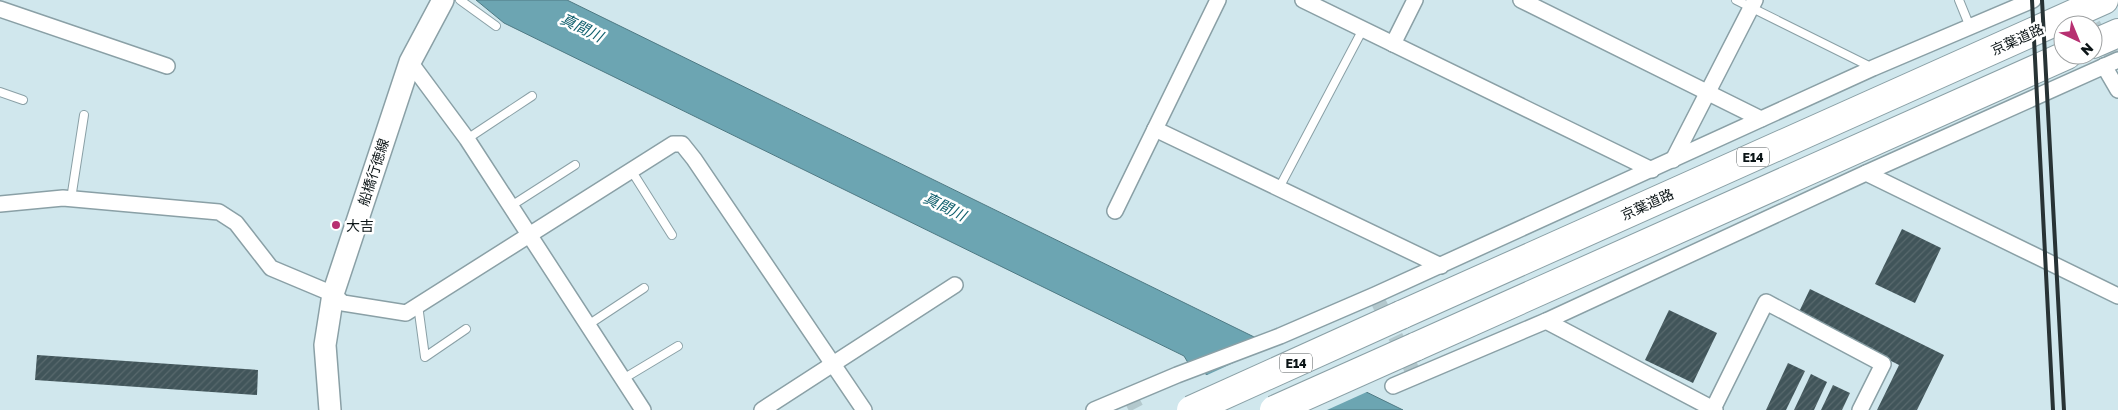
<svg xmlns="http://www.w3.org/2000/svg" width="2118" height="410" viewBox="0 0 2118 410" font-family="'Golos Text','Noto Sans JP',sans-serif">
  <style>
    .water { fill: #6ca5b2; stroke: #4f7a84 }
    .pier { fill: #d0e7ed }
    .building { fill: url(#building-hatch) }
    .lines { fill: none; stroke-linecap: round; stroke-linejoin: round }
    .minor-tunnel { stroke: #b3c8cd; stroke-width: 15; stroke-dasharray: 15 8; stroke-linecap: butt }
    .service-casing { stroke: #8aa0a6; stroke-width: 10 }
    .minor-casing { stroke: #8aa0a6; stroke-width: 18 }
    .secondary-casing { stroke: #8aa0a6; stroke-width: 24 }
    .motorway-casing { stroke: #8aa0a6; stroke-width: 30 }
    .service { stroke: #fff; stroke-width: 8 }
    .minor { stroke: #fff; stroke-width: 15 }
    .secondary { stroke: #fff; stroke-width: 21 }
    .motorway { stroke: #fff; stroke-width: 28 }
    .rail { stroke: #283335; stroke-width: 4 }
    .motorway-bridge-casing { stroke: #8aa0a6; stroke-width: 30; stroke-linecap: butt }
    .motorway-bridge { stroke: #fff; stroke-width: 28 }
    .poi-dot { fill: #b73071; stroke: #fff; stroke-width: 2 }
    .labels { text-anchor: middle; dominant-baseline: central; stroke-width: 5; stroke-linejoin: round; paint-order: stroke }
    .shield { fill: #fff; stroke: #555b5d; stroke-width: 1 }
    .shield-label { font-size: 12px; font-weight: bold; fill: #0c1517 }
    .street-label { font-size: 14px; fill: #0c1517; stroke: #fff }
    .poi-label { font-size: 14px; fill: #0c1517; stroke: #fff; text-anchor: start }
    .water-label { font-size: 15px; font-style: italic; fill: #11606e; stroke: #fff }
  </style>
  <defs>
    <pattern id="building-hatch" width="6" height="6" patternUnits="userSpaceOnUse" patternTransform="scale(1.25)"><rect width="6" height="6" fill="#41555a"/><path d="M-1 1l2-2M0 6l6-6M5 7l2-2" fill="none" stroke="#58696d"/></pattern>
  </defs>
  <rect width="100%" height="100%" fill="#d0e7ed"/>
  <path class="water" d="M476 0H567L1403 410H1277L1190 366 1184 356 504 23Z"/>
  <path class="pier" d="M1275 344 1369 391 1327 410H1271L1205 376Z"/>
  <g class="building">
    <path d="M1902 229 1941 248 1915 303 1875 284Z"/>
    <path d="M1810 289 1944 355 1917 410H1877L1899 365 1798 314Z"/>
    <path d="M1669 310 1717 333 1693 383 1645 360Z"/>
    <path d="M37 355 258 370 257 395 35 380Z"/>
    <path d="M1788 363 1805 371 1786 410H1766Z"/>
    <path d="M1811 374 1827 382 1814 410H1794Z"/>
    <path d="M1833 385 1850 393 1842 410H1821Z"/>
  </g>
  <g class="lines">
    <g class="minor-tunnel">
      <path d="M2081 5 2118 65"/>
      <path d="M1375 295 1415 376"/>
      <path d="M1129 395 1137 410"/>
    </g>
    <g class="service-casing">
      <g id="service">
        <path d="M460 0 496 26"/>
        <path d="M1736 0 1873 68"/>
        <path d="M1959 0 1970 27"/>
        <path d="M0 92 23 100"/>
        <path d="M467 139 532 96"/>
        <path d="M631 170 672 235"/>
        <path d="M1279 188 1363 29"/>
        <path d="M71 199 84 115"/>
        <path d="M511 206 575 165"/>
        <path d="M418 305 425 357 466 329"/>
        <path d="M588 325 644 288"/>
        <path d="M623 379 678 346"/>
      </g>
    </g>
    <g class="minor-casing">
      <g id="minor">
        <path d="M1303 0 1652 170"/>
        <path d="M1521 0 1761 119"/>
        <path d="M0 9 167 66"/>
        <path d="M1393 44 1415 0"/>
        <path d="M410 62 467 139 643 410"/>
        <path d="M2104 66 2118 90"/>
        <path d="M1155 129 1441 266"/>
        <path d="M1673 160 1755 0"/>
        <path d="M1866 173 2118 296"/>
        <path d="M0 204 63 198 219 212 236 223 271 268 333 294 343 303 406 313 673 144H682L694 159 864 410"/>
        <path d="M1115 211 1218 0"/>
        <path d="M1546 321 1715 410"/>
        <path d="M1393 386 1546 321 1866 173 2118 60"/>
        <path d="M1713 409 1766 302 1883 364 1860 410"/>
        <path d="M762 410 955 285"/>
        <path d="M1094 410 1177 375 1280 336 1375 295 1873 68 2033 0"/>
      </g>
    </g>
    <g class="secondary-casing">
      <path id="secondary" d="M330 410 325 345 333 294 410 62 443 0"/>
    </g>
    <g class="motorway-casing">
      <g id="motorway">
        <path d="M2093 44 2118 33"/>
        <path d="M1401 315 2104 0"/>
        <path d="M1415 347 2067 55"/>
      </g>
    </g>
    <use href="#service" class="service"/>
    <use href="#minor" class="minor"/>
    <use href="#secondary" class="secondary"/>
    <use href="#motorway" class="motorway"/>
    <g class="rail">
      <path d="M2032 0 2053 410"/>
      <path d="M2042 0 2064 410"/>
    </g>
    <g class="motorway-bridge-casing">
      <g id="motorway-bridge">
        <path d="M1191 410 1401 315"/>
        <path d="M1274 410 1415 347"/>
      </g>
    </g>
    <use href="#motorway-bridge" class="motorway-bridge"/>
  </g>
  <circle class="poi-dot" cx="336" cy="225" r="5"/>
  <g class="labels">
    <g class="shield">
      <rect x="1737" y="147.5" width="32" height="19" rx="4"/>
      <rect x="1280" y="353.5" width="32" height="19" rx="4"/>
    </g>
    <g class="shield-label">
      <text x="1753" y="157">E14</text>
      <text x="1296" y="363">E14</text>
    </g>
    <g class="street-label">
      <text transform="translate(2017 39) rotate(-24)">京葉道路</text>
      <text transform="translate(373 172) rotate(-72)">船橋行徳線</text>
      <text transform="translate(1647 204) rotate(-24)">京葉道路</text>
    </g>
    <g class="poi-label">
      <text x="346" y="225">大吉</text>
    </g>
    <g class="water-label">
      <text transform="translate(582 27) rotate(26)">真間川</text>
      <text transform="translate(945 206) rotate(26)">真間川</text>
    </g>
  </g>
  <g transform="translate(2078 40) rotate(136)"><circle r="24" fill="#ffffff" stroke="#9ea1a2"/>
  <path d="M0-4L9 19L0 12L-9 19Z" fill="#b73071"/>
  <text y="-8" font-size="14" font-weight="bold" text-anchor="middle" fill="#0c1517">N</text>
  </g>
</svg>
